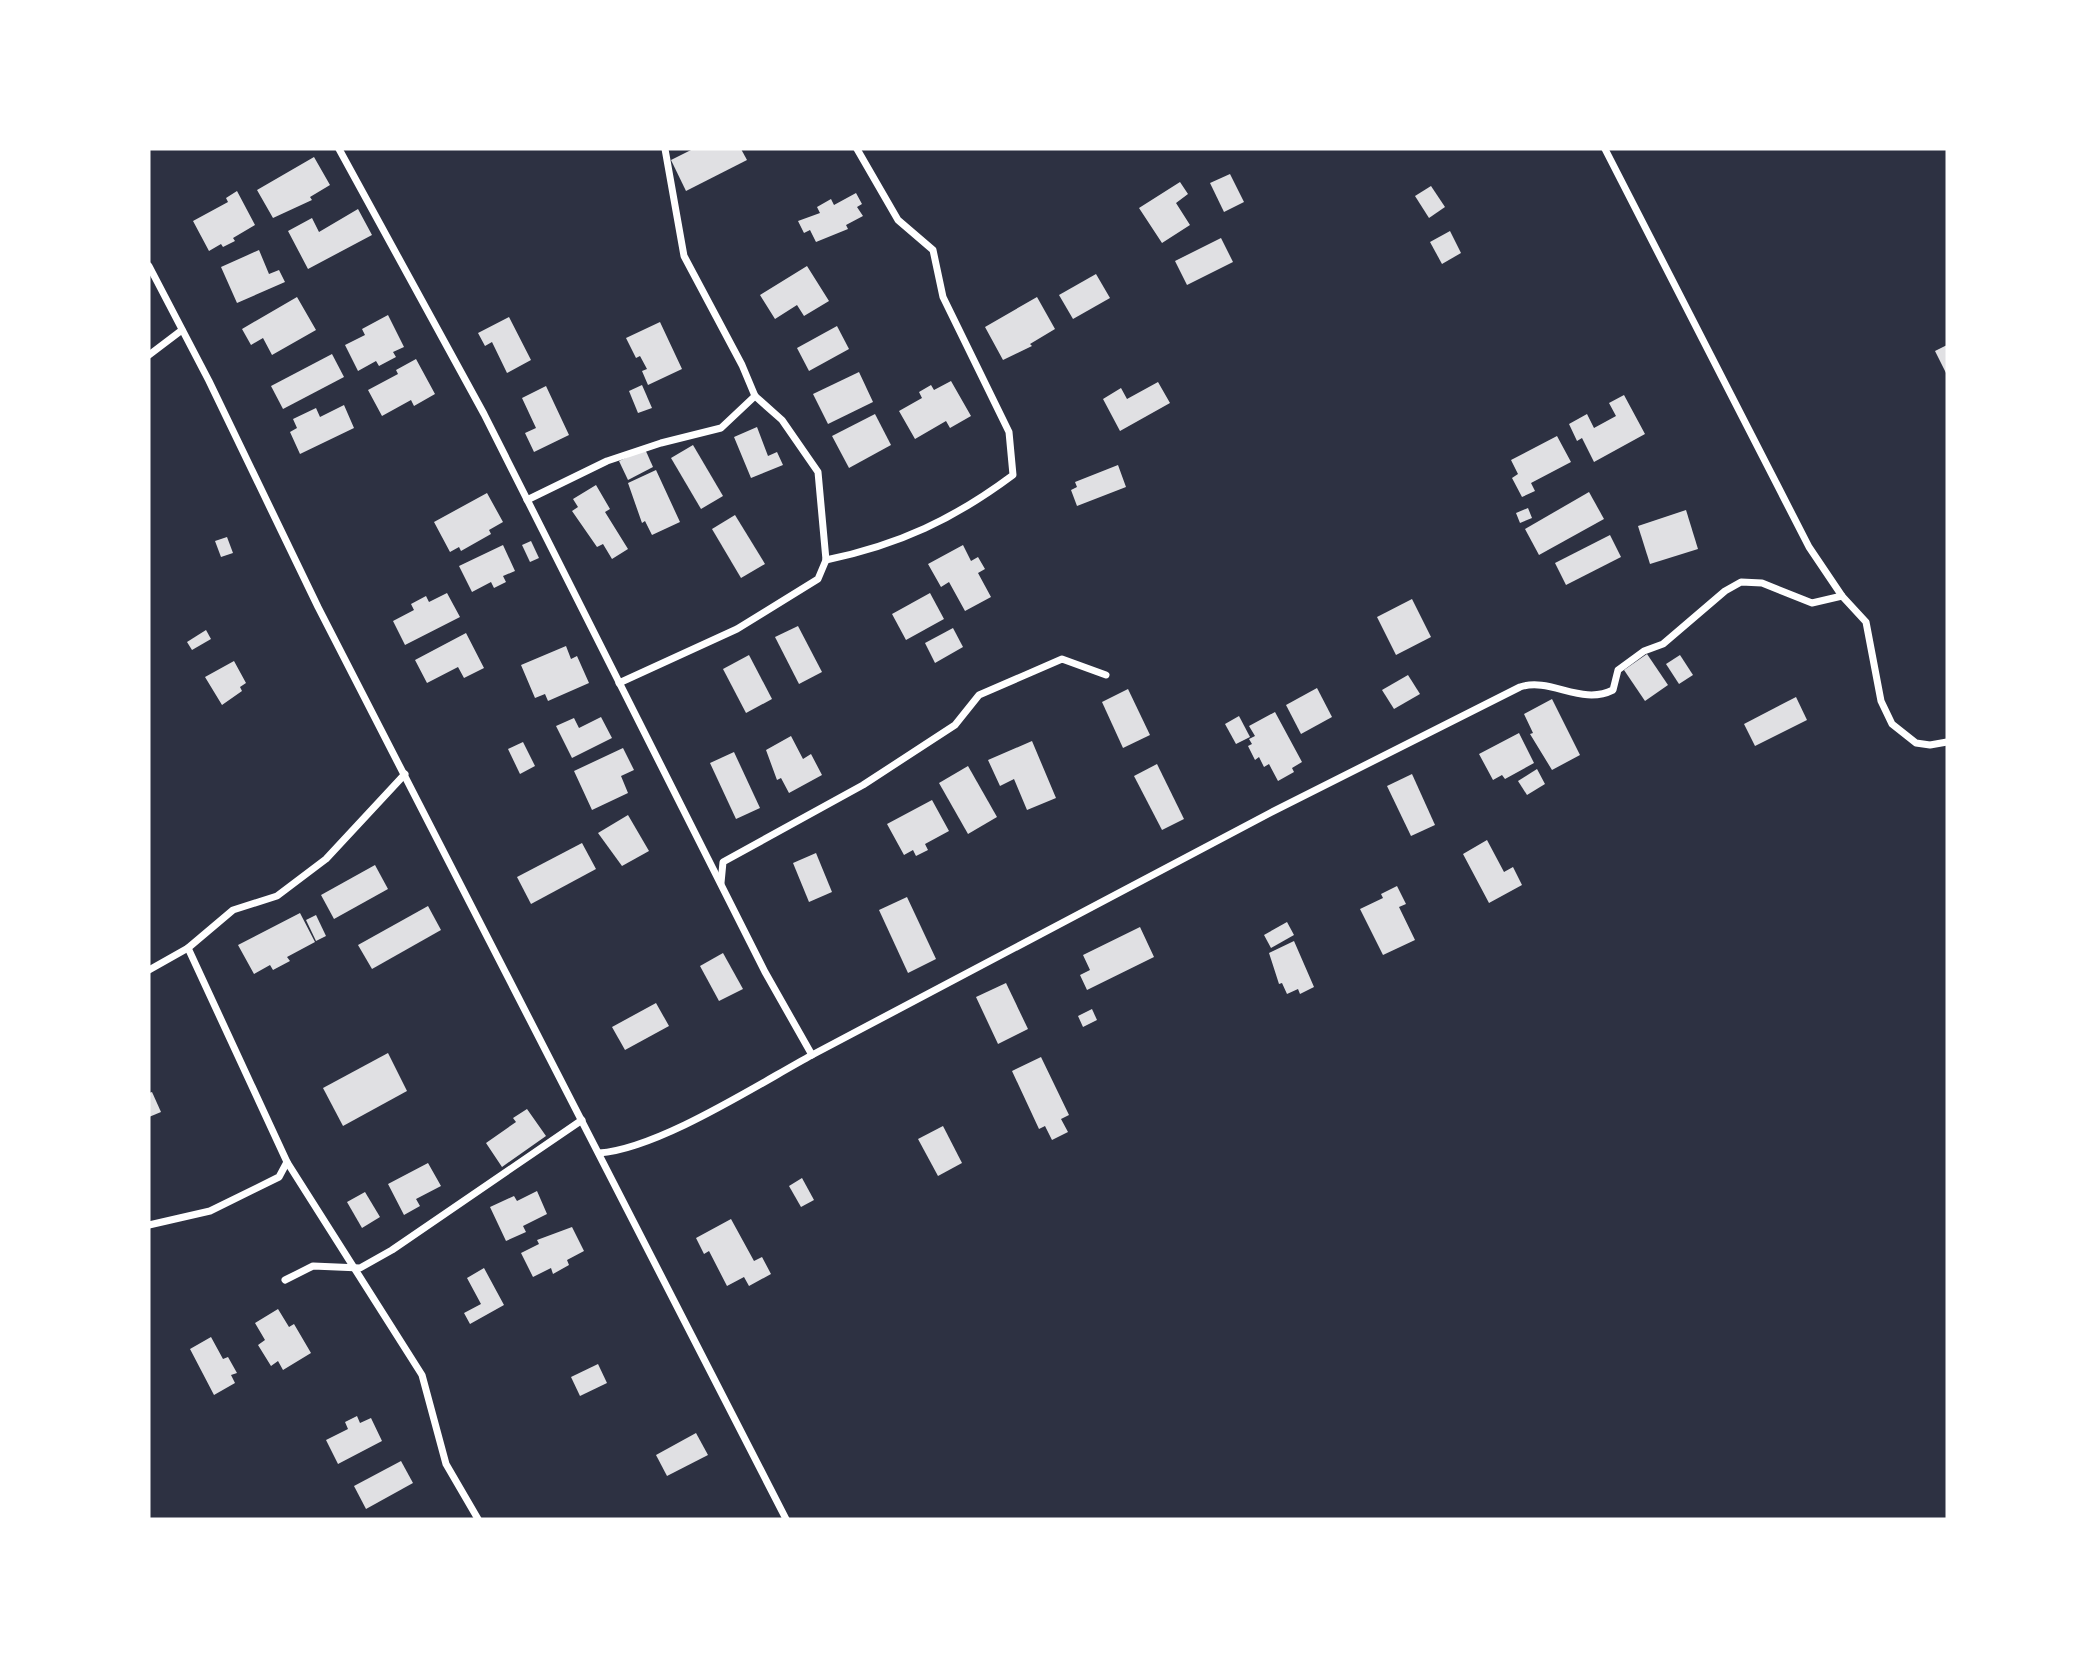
<svg xmlns="http://www.w3.org/2000/svg" width="2096" height="1668" viewBox="0 0 2096 1668" font-family="Cabin,sans-serif">
  <style>
    .building { fill: #e0e0e3 }
    .lines { fill: none; stroke-linecap: round; stroke-linejoin: round }
    .minor { stroke: #fff; stroke-width: 7 }
  </style>
  <rect width="100%" height="100%" fill="#2d3142"/>
  <g class="building">
    <path d="M693 149H741L747 160 686 191 671 160Z"/>
    <path d="M314 157 330 185 310 197 312 200 273 218 257 190Z"/>
    <path d="M1230 174 1244 202 1224 212 1210 183Z"/>
    <path d="M1180 182 1188 194 1176 203 1190 225 1162 243 1139 208Z"/>
    <path d="M1431 186 1445 207 1429 218 1415 196Z"/>
    <path d="M237 191 255 225 233 238 235 241 223 247 221 244 209 251 193 221 228 202 226 198Z"/>
    <path d="M856 193 862 204 857 207 863 216 846 225 848 229 816 242 810 230 804 233 798 221 820 213 817 207 831 199 834 205Z"/>
    <path d="M358 209 372 235 308 269 288 231 312 218 319 232Z"/>
    <path d="M1450 231 1461 253 1442 264 1430 242Z"/>
    <path d="M1221 238 1233 262 1187 285 1175 261Z"/>
    <path d="M259 250 269 274 279 270 285 282 237 303 221 267Z"/>
    <path d="M807 266 829 301 804 316 797 305 775 319 760 295Z"/>
    <path d="M1096 274 1110 298 1073 319 1059 295Z"/>
    <path d="M297 297 316 330 272 355 263 338 251 345 242 329Z"/>
    <path d="M1037 297 1055 329 1030 344 1032 346 1003 360 985 327Z"/>
    <path d="M388 315 404 347 393 352 396 357 379 366 376 361 358 371 345 345 365 335 362 329Z"/>
    <path d="M509 317 531 360 507 373 492 342 485 346 478 333Z"/>
    <path d="M660 322 682 369 648 385 642 371 647 369 640 356 636 358 626 338Z"/>
    <path d="M837 326 849 349 809 371 797 348Z"/>
    <path d="M1947 345V375L1935 351Z"/>
    <path d="M332 354 344 377 283 409 271 386Z"/>
    <path d="M416 359 435 394 414 406 411 400 382 416 368 390 398 374 396 370Z"/>
    <path d="M859 372 873 402 828 424 813 394Z"/>
    <path d="M951 381 971 416 950 428 946 421 915 439 899 411 922 398 919 392 931 385 934 390Z"/>
    <path d="M1158 382 1170 403 1120 431 1103 399 1121 388 1127 399Z"/>
    <path d="M642 385 652 408 638 413 629 391Z"/>
    <path d="M546 386 569 435 534 452 525 433 536 428 522 398Z"/>
    <path d="M1624 395 1645 434 1594 462 1582 438 1577 441 1569 424 1587 414 1594 428 1616 416 1609 403Z"/>
    <path d="M344 405 354 428 300 454 290 432 297 428 293 419 316 408 320 417Z"/>
    <path d="M875 414 891 445 849 468 832 436Z"/>
    <path d="M757 427 768 456 777 452 783 465 751 478 734 437Z"/>
    <path d="M1557 436 1571 462 1531 483 1535 491 1522 497 1512 478 1518 474 1511 460Z"/>
    <path d="M693 445 723 496 701 509 671 458Z"/>
    <path d="M645 449 653 467 628 480 619 461Z"/>
    <path d="M1118 465 1126 487 1077 506 1071 490 1077 487 1075 482Z"/>
    <path d="M656 470 680 522 652 535 645 521 642 523 628 483Z"/>
    <path d="M596 485 610 509 605 512 628 549 612 559 603 544 597 547 572 511 578 507 573 499Z"/>
    <path d="M1589 492 1604 519 1539 555 1525 529Z"/>
    <path d="M487 493 503 522 489 530 491 534 461 551 459 547 450 552 434 522Z"/>
    <path d="M1528 508 1532 518 1520 523 1516 513Z"/>
    <path d="M1686 510 1698 549 1650 564 1638 526Z"/>
    <path d="M735 515 765 564 741 578 712 529Z"/>
    <path d="M1610 535 1621 557 1566 585 1555 563Z"/>
    <path d="M227 537 233 553 221 557 215 541Z"/>
    <path d="M531 541 539 558 530 562 522 545Z"/>
    <path d="M503 545 515 571 503 576 506 582 494 588 491 582 472 592 459 566Z"/>
    <path d="M963 545 971 561 978 557 985 569 978 573 991 597 965 611 949 582 941 587 928 564Z"/>
    <path d="M447 593 460 617 405 645 393 621 414 610 411 604 426 596 429 602Z"/>
    <path d="M930 593 944 619 906 640 892 614Z"/>
    <path d="M1412 599 1431 637 1396 655 1377 617Z"/>
    <path d="M798 626 822 672 799 684 775 637Z"/>
    <path d="M953 628 963 647 935 663 925 643Z"/>
    <path d="M206 630 211 639 192 650 187 642Z"/>
    <path d="M466 633 484 668 464 678 458 667 427 683 415 660Z"/>
    <path d="M566 646 571 659 577 656 589 683 548 701 545 694 535 698 521 665Z"/>
    <path d="M1647 654 1668 685 1645 701 1624 670Z"/>
    <path d="M749 655 772 699 746 713 723 669Z"/>
    <path d="M1680 655 1693 675 1679 684 1666 664Z"/>
    <path d="M234 661 246 683 240 687 242 691 222 705 205 677Z"/>
    <path d="M1408 675 1420 694 1394 709 1382 690Z"/>
    <path d="M1317 688 1332 717 1301 734 1286 705Z"/>
    <path d="M1128 689 1150 735 1123 748 1102 702Z"/>
    <path d="M1796 697 1807 720 1755 746 1744 724Z"/>
    <path d="M1552 699 1580 755 1552 770 1530 734 1533 733 1524 714Z"/>
    <path d="M1275 712 1302 762 1292 768 1294 772 1278 781 1269 764 1264 767 1259 757 1255 760 1248 746 1252 744 1249 739 1255 736 1249 726Z"/>
    <path d="M1239 716 1250 737 1236 744 1225 724Z"/>
    <path d="M601 717 612 738 572 758 556 726 574 718 579 728Z"/>
    <path d="M1519 733 1534 763 1505 779 1502 775 1493 780 1479 754Z"/>
    <path d="M791 736 803 759 811 754 822 775 789 793 781 778 777 780 766 750Z"/>
    <path d="M1032 741 1056 798 1027 810 1014 779 1000 786 988 760Z"/>
    <path d="M523 742 535 766 520 774 508 749Z"/>
    <path d="M623 748 634 770 621 776 628 793 592 810 574 771Z"/>
    <path d="M734 752 760 808 736 819 710 763Z"/>
    <path d="M1157 764 1184 819 1162 830 1134 776Z"/>
    <path d="M968 766 997 817 968 834 939 783Z"/>
    <path d="M1537 769 1545 784 1527 795 1518 781Z"/>
    <path d="M1412 774 1435 825 1411 836 1387 786Z"/>
    <path d="M932 800 949 831 925 844 928 850 916 856 913 850 904 855 887 824Z"/>
    <path d="M628 815 649 851 622 866 598 833Z"/>
    <path d="M1487 840 1504 872 1513 867 1522 885 1489 903 1463 854Z"/>
    <path d="M582 843 596 869 531 904 517 877Z"/>
    <path d="M816 853 832 892 809 902 793 863Z"/>
    <path d="M375 865 388 889 334 919 321 895Z"/>
    <path d="M1397 886 1406 904 1399 907 1415 940 1383 955 1360 909 1383 898 1381 894Z"/>
    <path d="M907 897 936 959 908 973 879 910Z"/>
    <path d="M428 906 441 930 372 969 358 945Z"/>
    <path d="M300 913 315 942 287 957 290 961 273 970 270 965 254 974 238 945Z"/>
    <path d="M316 915 326 936 316 941 306 920Z"/>
    <path d="M1287 922 1294 935 1271 948 1264 935Z"/>
    <path d="M1140 927 1154 957 1087 990 1080 975 1090 970 1083 955Z"/>
    <path d="M1294 941 1314 987 1300 994 1298 989 1287 994 1282 983 1279 984 1269 953Z"/>
    <path d="M723 953 743 989 719 1001 700 966Z"/>
    <path d="M1006 983 1028 1029 998 1044 976 997Z"/>
    <path d="M656 1003 669 1026 625 1050 612 1027Z"/>
    <path d="M1092 1009 1097 1020 1083 1027 1078 1016Z"/>
    <path d="M388 1053 407 1091 343 1126 323 1088Z"/>
    <path d="M1041 1057 1069 1115 1061 1119 1068 1132 1052 1140 1045 1126 1039 1129 1012 1071Z"/>
    <path d="M152 1092 161 1112 149 1117V1093Z"/>
    <path d="M527 1109 546 1136 502 1167 486 1143 516 1122 513 1118Z"/>
    <path d="M943 1126 962 1163 938 1176 918 1139Z"/>
    <path d="M428 1163 441 1186 416 1199 420 1206 404 1215 388 1184Z"/>
    <path d="M802 1178 814 1200 801 1207 789 1186Z"/>
    <path d="M537 1191 547 1214 523 1226 526 1232 506 1241 490 1207 514 1196 517 1201Z"/>
    <path d="M365 1192 380 1217 362 1228 347 1202Z"/>
    <path d="M731 1219 754 1261 762 1257 771 1274 749 1286 744 1277 727 1286 709 1251 704 1254 696 1238Z"/>
    <path d="M572 1227 584 1251 567 1260 569 1265 553 1274 551 1268 533 1277 521 1253 539 1244 537 1240Z"/>
    <path d="M484 1268 504 1305 470 1324 464 1313 481 1304 467 1278Z"/>
    <path d="M278 1309 289 1327 294 1324 311 1353 283 1370 278 1361 271 1366 258 1345 265 1340 255 1323Z"/>
    <path d="M211 1337 223 1359 228 1357 237 1373 231 1375 235 1383 214 1395 190 1349Z"/>
    <path d="M598 1364 607 1383 580 1396 571 1377Z"/>
    <path d="M357 1416 360 1423 371 1418 382 1441 338 1464 326 1440 348 1429 345 1422Z"/>
    <path d="M696 1433 708 1455 667 1476 656 1455Z"/>
    <path d="M401 1461 413 1483 366 1509 354 1486Z"/>
  </g>
  <g class="lines">
    <g class="minor">
      <path d="M339 149 484 414 765 972 812 1055C757 1085 658 1149 599 1153"/>
      <path d="M1605 149 1809 547 1842 596 1866 622 1881 701 1892 724 1916 743 1930 745 1947 742"/>
      <path d="M149 266 209 381 318 607 786 1519"/>
      <path d="M149 355 182 330"/>
      <path d="M527 500 607 461 661 443 721 428 755 396"/>
      <path d="M826 560C899 545 954 519 1013 475L1009 432 943 297 933 250 898 220 857 149"/>
      <path d="M619 683 737 629 818 579 826 560 818 472 782 420 755 396 742 365 684 256 665 149"/>
      <path d="M721 883 723 862 863 785 955 725 979 695 1062 659 1106 675"/>
      <path d="M188 948 287 1162 422 1375 446 1464 478 1519"/>
      <path d="M149 970 188 948 233 910 277 896 326 859 405 774"/>
      <path d="M812 1055 1270 813 1520 687C1551 677 1581 706 1613 690L1618 670 1644 651 1663 644 1725 591 1741 582 1762 583 1812 603 1842 596"/>
      <path d="M149 1225 210 1211 279 1177 287 1162"/>
      <path d="M285 1280 313 1266 360 1268 392 1250 582 1120"/>
    </g>
  </g>
  <rect width="2096" height="1668" fill="none" stroke="#ffffff" stroke-width="301"/>
</svg>
